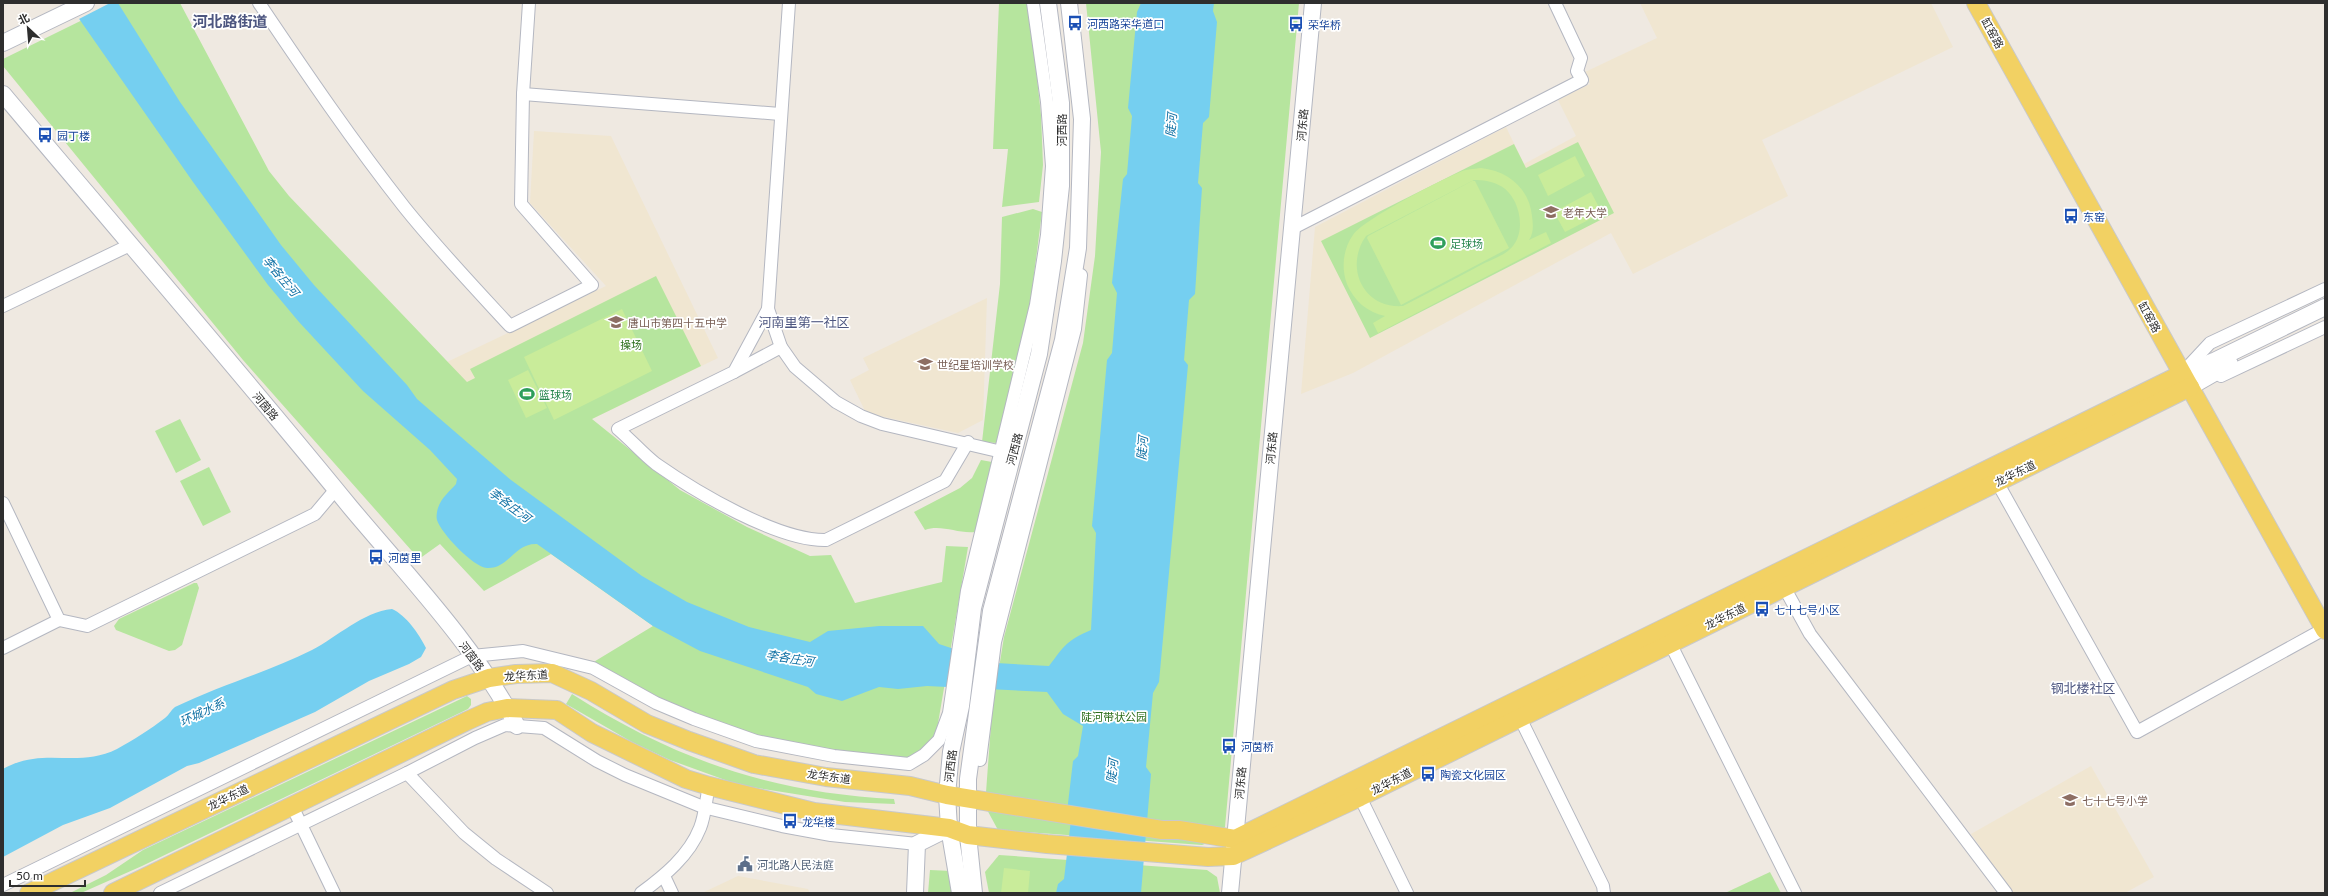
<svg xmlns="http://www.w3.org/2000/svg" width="2328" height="896" viewBox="0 0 2328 896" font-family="Lato,'Noto Sans SC',sans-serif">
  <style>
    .education { fill: #f0e6d1 }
    .green { fill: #b6e59e }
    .pitch { fill: #c9ec9a; fill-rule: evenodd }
    .water { fill: #75cff0 }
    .pier { fill: #efe9e1 }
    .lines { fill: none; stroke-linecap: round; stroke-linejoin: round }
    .street-casing { stroke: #b4b7c1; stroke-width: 14 }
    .secondary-casing { stroke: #b4b7c1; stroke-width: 18 }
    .primary-casing { stroke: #c9c9c9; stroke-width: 20 }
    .street { stroke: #fff; stroke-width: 12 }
    .secondary { stroke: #fff; stroke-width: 16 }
    .primary { stroke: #f2d163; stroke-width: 18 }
    .labels { text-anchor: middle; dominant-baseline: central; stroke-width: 3.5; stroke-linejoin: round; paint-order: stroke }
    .transit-label { font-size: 11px; fill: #164399; stroke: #fff; text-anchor: start }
    .street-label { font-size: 11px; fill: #2e2e2e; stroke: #fff }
    .education-label { font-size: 11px; fill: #785e54; stroke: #fff; text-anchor: start }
    .leisure-label { font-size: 11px; fill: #27864d; stroke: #fff; text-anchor: start }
    .park-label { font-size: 11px; fill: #2c6e1b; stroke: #fff }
    .service-label { font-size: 11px; fill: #4e5e75; stroke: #fff; text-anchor: start }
    .water-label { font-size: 12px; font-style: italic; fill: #0d6fa3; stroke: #fff }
    .quarter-label { font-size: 13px; fill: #4d5680; stroke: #fff }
    .district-label { font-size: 15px; font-weight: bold; fill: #4d5680; stroke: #fff }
  </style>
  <rect width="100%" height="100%" fill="#efe9e1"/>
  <g class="education">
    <path d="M1640 3H1931L1953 47 1762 140 1788 196 1633 274 1611 233 1353 373 1301 394 1315 227 1506 127 1524 164 1576 136 1558 100 1590 84 1585 72 1657 38Z"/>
    <path d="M534 131 611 136 718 358 530 449 447 362 606 286 530 203Z"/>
    <path d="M987 298 983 420 958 433 866 413 850 380 869 370 863 358Z"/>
    <path d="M2091 766 2154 877 2125 893H2013L1971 834Z"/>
    <path d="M738 876 808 889 810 893H702Z"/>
  </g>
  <g class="green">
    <path d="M117 3H180L269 171 289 196 467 382 475 378 470 369 656 276 701 366 592 419 680 490 747 527 810 556 831 555 855 603 942 582 946 546 968 547 935 741 910 758 855 754 748 734 653 698 592 663 653 626 551 554 484 591 440 544 419 559 243 360 3 66V59Z"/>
    <path d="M999 3H1029L1041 115 1043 165 1039 202 1002 207 1008 149H993Z"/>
    <path d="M1086 3H1299L1225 827 1216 840 1202 845 998 830 985 806 992 711 1004 637 1083 343 1095 256 1101 152Z"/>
    <path d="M1578 142 1614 213 1370 338 1321 241 1514 144 1526 168Z"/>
    <path d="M1033 209 1042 212 1030 306 997 443 982 442 1000 284 1002 217Z"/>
    <path d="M180 419 201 460 176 473 155 431Z"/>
    <path d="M981 460 992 462 975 532C958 534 941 524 925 530L914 512 960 488 972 478Z"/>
    <path d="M209 467 231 512 203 526 180 481Z"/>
    <path d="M194 583H197L199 588 182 645 175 650 169 651 116 630 114 626 119 619Z"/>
    <path d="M572 694C676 760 772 793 894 799L895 804 845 802 739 785 670 760 632 742 566 704Z"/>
    <path d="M467 696 471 699V705L468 709 142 866 81 893H70L106 875 143 850Z"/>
    <path d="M999 855 1207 870 1217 877 1220 893H989L985 872Z"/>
    <path d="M930 870 952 871 955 893H928Z"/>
    <path d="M1770 872 1781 893H1725Z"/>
  </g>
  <g class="pitch">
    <path d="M1575 156 1585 176 1548 196 1538 175Z"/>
    <path d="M1481 168C1508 171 1529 188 1532 216 1533 224 1534 233 1529 240L1546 232 1551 243 1378 333 1373 323 1385 316C1367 312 1354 301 1347 284 1341 268 1343 249 1353 235 1364 219 1439 181 1460 172 1466 169 1474 169 1481 168ZM1474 180C1492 180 1507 185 1515 202 1522 217 1523 238 1509 250 1501 257 1488 261 1479 266 1454 279 1429 293 1403 306 1363 309 1344 267 1366 236Z"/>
    <path d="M1472 181H1475L1509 248 1401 305 1367 238 1368 236Z"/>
    <path d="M1591 192 1602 213 1565 232 1554 212Z"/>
    <path d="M622 309 652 371 554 420 524 357Z"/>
    <path d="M528 370 547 408 526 418 508 380Z"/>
    <path d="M1004 868 1030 871 1028 893H1001Z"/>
  </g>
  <g class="water">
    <path d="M68 3H118L180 102 281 245 314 285 407 385 417 399 511 480 642 576 687 602 749 627 810 642 828 631 879 626H923L939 644 996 663 1049 666C1065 645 1066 641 1091 630L1096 533 1092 526 1107 360 1112 353 1117 293 1112 283 1123 179 1127 174 1132 116 1128 108 1137 12 1141 3H1214L1213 11 1217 22 1209 117 1203 123 1198 183 1202 188 1195 294 1189 300 1184 360 1188 365 1159 682 1153 693 1146 767 1151 774 1141 893H1056L1058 884 1064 879 1071 820 1067 812 1073 761 1078 756 1083 726 1063 714 1047 692 927 686 898 689 879 687 842 701 816 694 808 687 700 651 653 626 537 544C514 543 509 569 487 568 473 567 441 533 437 520 436 517 437 511 438 508 441 498 450 491 456 484L457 479 430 450 363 391 299 322 268 285 193 182Z"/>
    <path d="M392 609C406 615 419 634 426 648L421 657 409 664 369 681 315 712 199 763 187 766 110 808 63 825 3 857V769C44 746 76 769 117 749 133 740 151 729 165 718 169 715 171 710 175 707 220 685 268 672 312 650 337 637 363 612 392 609Z"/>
  </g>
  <path class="pier" d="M68 3H110L77 20Z"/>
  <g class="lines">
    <g class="street-casing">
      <g id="street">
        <path d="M259 3C306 73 353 142 405 208 438 249 474 287 510 326L592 285 521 204 523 94 529 3"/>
        <path d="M789 3 768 309 734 372 618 429C631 440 643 454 656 464 696 492 778 541 826 540L945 481 968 442"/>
        <path d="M523 94 780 114"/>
        <path d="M1293 228 1582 80 1577 71 1581 58 1555 3"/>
        <path d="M3 306 130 245"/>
        <path d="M768 309 781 347 795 367 836 402 861 416 882 424 1002 452"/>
        <path d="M734 372 781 347"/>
        <path d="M2183 372 2210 343 2325 289"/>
        <path d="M2221 376 2325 327"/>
        <path d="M1997 482 2137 732 2324 629"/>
        <path d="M3 503 59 620 87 626 315 514 336 489"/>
        <path d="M1784 587 1810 634 2006 893"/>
        <path d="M1670 643 1795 893"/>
        <path d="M3 648 59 620"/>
        <path d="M1518 718 1523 724 1603 886 1604 893"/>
        <path d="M980 760 995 642 1075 329 1081 275"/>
        <path d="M407 773 464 833 496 859 547 893"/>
        <path d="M1360 797 1407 893"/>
        <path d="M292 806 334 893"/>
        <path d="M664 876 672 893"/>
        <path d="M3 885 472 656 523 651 593 668 656 703 694 719 756 741 834 756 909 764 924 755 939 740 949 713 967 591 1036 305 1047 235 1052 166 1047 102 1033 3"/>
        <path d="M160 893 407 773 475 738 505 725 544 728 597 761 625 775 703 807 782 826 831 835 917 844"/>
        <path d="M641 893C664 876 689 856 700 828 705 816 706 799 709 786"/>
      </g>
    </g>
    <g class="secondary-casing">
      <g id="secondary">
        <path d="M3 43 86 3"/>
        <path d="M3 94C119 232 237 368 351 508 408 576 476 647 517 726"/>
        <path d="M2182 374 2214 361 2325 307"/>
        <path d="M2190 387 2230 364"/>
        <path d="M915 893 917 844 949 828"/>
        <path d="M960 893 949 828 947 795 951 752 961 706 973 608 1039 354 1053 261 1061 186V103L1048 3"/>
        <path d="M974 893 968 835V779L991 611 1063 340 1078 248 1082 119 1069 3"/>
        <path d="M1230 893 1313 3"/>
      </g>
    </g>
    <g class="primary-casing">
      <g id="primary">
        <path d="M1976 3 2325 630"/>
        <path d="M29 893 453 690 489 678 516 674 552 673 591 691 647 724 689 741 754 764 826 777 910 786 947 795 1162 830H1179L1235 839 2182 374"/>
        <path d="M113 893 467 721 487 712 507 708 557 710 592 733 686 779 709 786 814 812 949 828 968 835 1047 844 1208 857 1233 856 1360 797 2190 387"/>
      </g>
    </g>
    <use href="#street" class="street"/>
    <use href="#secondary" class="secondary"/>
    <use href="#primary" class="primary"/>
  </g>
  <defs>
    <g id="bus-bare" transform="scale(1.2)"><path d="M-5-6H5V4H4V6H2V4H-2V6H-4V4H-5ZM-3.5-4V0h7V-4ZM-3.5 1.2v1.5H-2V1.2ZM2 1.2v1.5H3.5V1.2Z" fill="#1a4fb4" stroke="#fff" stroke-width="2.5" paint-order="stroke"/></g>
    <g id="university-bare" transform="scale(1.2)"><path d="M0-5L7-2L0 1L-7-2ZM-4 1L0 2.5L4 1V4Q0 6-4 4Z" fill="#8d6e63" stroke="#fff" stroke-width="2.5" paint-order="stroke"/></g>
    <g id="stadium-bare" transform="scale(1.2)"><path d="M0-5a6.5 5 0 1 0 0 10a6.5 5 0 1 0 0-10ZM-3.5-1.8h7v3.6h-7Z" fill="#2e9e5b" stroke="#fff" stroke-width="2.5" paint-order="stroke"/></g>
    <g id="school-bare" transform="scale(1.2)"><path d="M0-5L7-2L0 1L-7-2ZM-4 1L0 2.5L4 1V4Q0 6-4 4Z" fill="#8d6e63" stroke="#fff" stroke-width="2.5" paint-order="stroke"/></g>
    <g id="civic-bare" transform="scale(1.2)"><path d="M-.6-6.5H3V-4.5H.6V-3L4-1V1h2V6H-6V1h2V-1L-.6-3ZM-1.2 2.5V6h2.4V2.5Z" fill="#5c6f8a" stroke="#fff" stroke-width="2.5" paint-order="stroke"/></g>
  </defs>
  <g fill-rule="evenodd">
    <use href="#bus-bare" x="1075" y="23"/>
    <use href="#bus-bare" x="1296" y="24"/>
    <use href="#bus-bare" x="45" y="135"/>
    <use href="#university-bare" x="1551" y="212"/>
    <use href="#bus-bare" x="2071" y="216"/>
    <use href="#stadium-bare" x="1438" y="243"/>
    <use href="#school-bare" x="616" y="322"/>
    <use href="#school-bare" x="925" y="364"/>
    <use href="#stadium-bare" x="527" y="394"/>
    <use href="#bus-bare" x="376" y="557"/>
    <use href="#bus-bare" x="1762" y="609"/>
    <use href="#bus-bare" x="1229" y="746"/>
    <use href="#bus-bare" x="1428" y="774"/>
    <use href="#school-bare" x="2070" y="800"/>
    <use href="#bus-bare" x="790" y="821"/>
    <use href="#civic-bare" x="745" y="864"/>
  </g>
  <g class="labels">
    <g class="transit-label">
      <text x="1087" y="23">河西路荣华道口</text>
      <text x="1308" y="24">荣华桥</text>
      <text x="57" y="135">园丁楼</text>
      <text x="2083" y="216">东窑</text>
      <text x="388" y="557">河茵里</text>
      <text x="1774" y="609">七十七号小区</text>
      <text x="1241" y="746">河茵桥</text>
      <text x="1440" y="774">陶瓷文化园区</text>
      <text x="802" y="821">龙华楼</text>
    </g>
    <g class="street-label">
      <text transform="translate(1993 33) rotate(61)">缸窑路</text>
      <text transform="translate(1302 125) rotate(-85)">河东路</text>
      <text transform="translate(1061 130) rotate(-90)">河西路</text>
      <text transform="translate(2150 317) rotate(61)">缸窑路</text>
      <text transform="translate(266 406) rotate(50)">河茵路</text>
      <text transform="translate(1271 448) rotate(-85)">河东路</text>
      <text transform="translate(1014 449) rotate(-75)">河西路</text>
      <text transform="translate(2015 473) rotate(-26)">龙华东道</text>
      <text transform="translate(1725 616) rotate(-26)">龙华东道</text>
      <text transform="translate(472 656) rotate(53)">河茵路</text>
      <text transform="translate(526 675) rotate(-3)">龙华东道</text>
      <text transform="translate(950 766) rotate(-83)">河西路</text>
      <text transform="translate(829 776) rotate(8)">龙华东道</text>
      <text transform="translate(1391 781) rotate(-27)">龙华东道</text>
      <text transform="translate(1240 783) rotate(-85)">河东路</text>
      <text transform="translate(228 797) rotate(-26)">龙华东道</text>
    </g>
    <g class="education-label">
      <text x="1563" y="212">老年大学</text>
      <text x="628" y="322">唐山市第四十五中学</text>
      <text x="937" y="364">世纪星培训学校</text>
      <text x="2082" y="800">七十七号小学</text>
    </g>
    <g class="leisure-label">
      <text x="1450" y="243">足球场</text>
      <text x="539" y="394">篮球场</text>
    </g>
    <g class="park-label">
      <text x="631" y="344">操场</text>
      <text x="1114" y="716">陡河带状公园</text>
    </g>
    <g class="service-label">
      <text x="757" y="864">河北路人民法庭</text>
    </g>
    <g class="water-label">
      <text transform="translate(1171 125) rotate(-85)">陡河</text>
      <text transform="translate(281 276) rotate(50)">李各庄河</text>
      <text transform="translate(1142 448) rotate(-85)">陡河</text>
      <text transform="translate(510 505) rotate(37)">李各庄河</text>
      <text transform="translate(790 658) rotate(9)">李各庄河</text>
      <text transform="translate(202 712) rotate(-25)">环城水系</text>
      <text transform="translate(1112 771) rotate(-84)">陡河</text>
    </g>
    <g class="quarter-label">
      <text x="804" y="322">河南里第一社区</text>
      <text x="2083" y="688">钢北楼社区</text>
    </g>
    <g class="district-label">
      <text x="230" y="21">河北路街道</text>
    </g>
  </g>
  <rect width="2328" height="896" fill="none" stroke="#2e2e2e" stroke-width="8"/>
  <g transform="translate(28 28) rotate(334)" stroke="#ffffff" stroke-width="3" paint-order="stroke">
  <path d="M0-3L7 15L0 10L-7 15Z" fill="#2e2e2e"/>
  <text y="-6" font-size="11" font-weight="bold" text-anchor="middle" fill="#2e2e2e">北</text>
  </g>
  <path d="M10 880v6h75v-6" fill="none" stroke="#2e2e2e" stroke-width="2"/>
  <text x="16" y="880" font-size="12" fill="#2e2e2e" stroke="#ffffff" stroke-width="3" paint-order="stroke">50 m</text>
</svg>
